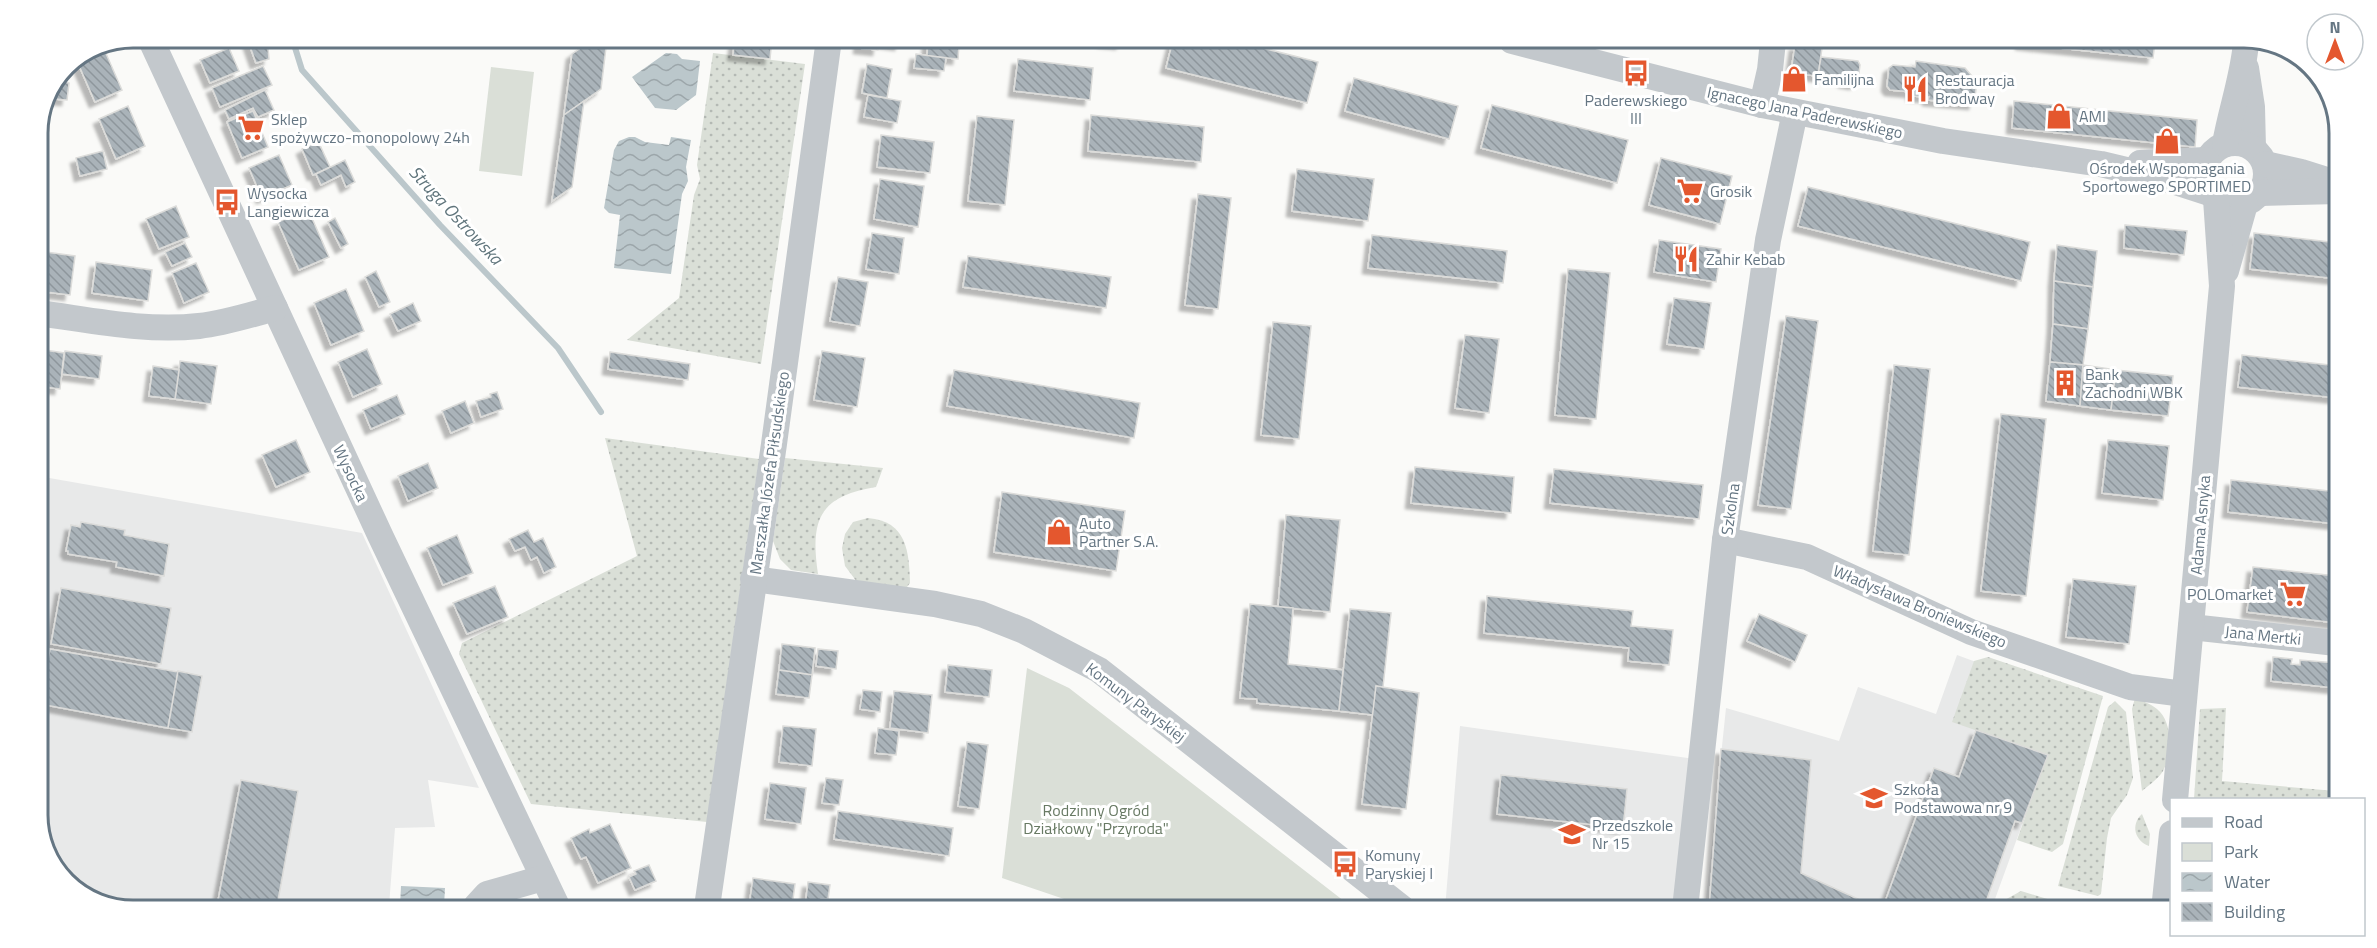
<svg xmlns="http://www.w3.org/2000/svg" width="2377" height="948" viewBox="0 0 2377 948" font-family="'Titillium Web',sans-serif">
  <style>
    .built { fill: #e8e9e9 }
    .grass { fill: url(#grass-dots) }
    .green { fill: #dadfd7 }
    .water { fill: url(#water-waves) }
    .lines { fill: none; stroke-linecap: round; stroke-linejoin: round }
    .stream { stroke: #bbc7cb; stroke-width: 6 }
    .building { fill: url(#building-back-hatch); stroke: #dcdcda; stroke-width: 1.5; filter: url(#shadow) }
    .minor { stroke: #c3c8cc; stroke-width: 26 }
    .labels { text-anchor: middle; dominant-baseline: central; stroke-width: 6; stroke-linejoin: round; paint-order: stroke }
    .poi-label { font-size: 16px; fill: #657683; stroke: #fff; text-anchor: start }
    .street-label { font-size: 16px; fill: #657683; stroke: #fff }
    .park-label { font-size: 16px; fill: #687a64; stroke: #fff }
    .water-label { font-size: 18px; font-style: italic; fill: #60757c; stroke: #fff }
    .rim { fill: none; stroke: #657683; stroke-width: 3 }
  </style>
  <defs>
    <pattern id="grass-dots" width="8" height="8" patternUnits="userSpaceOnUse" patternTransform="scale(1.5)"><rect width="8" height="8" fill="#dadfd7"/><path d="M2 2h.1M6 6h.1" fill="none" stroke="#b4b9b4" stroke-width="1.8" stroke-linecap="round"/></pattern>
    <pattern id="water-waves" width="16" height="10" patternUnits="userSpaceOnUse" patternTransform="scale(1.5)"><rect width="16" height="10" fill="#bbc7cb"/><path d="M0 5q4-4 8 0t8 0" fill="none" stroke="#9ca6aa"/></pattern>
    <pattern id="building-back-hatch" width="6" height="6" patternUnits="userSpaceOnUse" patternTransform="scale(1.5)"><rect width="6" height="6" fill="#aab3b9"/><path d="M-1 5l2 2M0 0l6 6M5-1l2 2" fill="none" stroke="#8e969c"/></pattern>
    <filter id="shadow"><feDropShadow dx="-5.5" dy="5.5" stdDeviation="1.5" flood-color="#0004"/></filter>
  </defs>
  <rect width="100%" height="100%" fill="#fafaf8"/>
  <g class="built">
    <path d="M38 476 362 533 479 788 428 780 435 827 395 828 389 906 102 905 57 873 38 821Z"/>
    <path d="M1957 655 2069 696 1991 910 1705 909 1726 708 1839 741 1858 687 1936 714Z"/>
    <path d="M1460 726 1702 760 1685 909H1445Z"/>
  </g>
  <g class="grass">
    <path d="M713 53 805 64 761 364 627 340 679 298 694 195 700 179 697 165Z"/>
    <path d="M605 438 759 459 707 822 531 804 459 654 462 643 637 556Z"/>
    <path d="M785 458 883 468 876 487C819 496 810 520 818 574L791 570 780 559 773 541Z"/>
    <path d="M868 518C907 521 909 552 910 583L904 591 857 582 845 566 842 548 845 534 853 522Z"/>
    <path d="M1988 657 2103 696 2063 844 2052 852 2017 840 2047 755 1952 722 1974 661Z"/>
    <path d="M2135 698C2142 701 2151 704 2157 709 2173 722 2172 753 2163 771 2158 779 2149 785 2142 791L2132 709Z"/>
    <path d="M2115 701 2126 712 2133 778 2127 795 2111 818 2107 838 2101 894 2098 896 2058 886 2108 707Z"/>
    <path d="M2226 708 2222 781 2335 791V799H2194L2200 709Z"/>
    <path d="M2142 814 2150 834 2149 846C2135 841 2130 825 2142 814Z"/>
    <path d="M2021 891 2083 910H1998L2001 902Z"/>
  </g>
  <g class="green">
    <path d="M491 67 534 72 522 176 479 171Z"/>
    <path d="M1027 668 1069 688 1353 908H1066L1067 900 1002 878Z"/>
  </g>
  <g class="water">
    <path d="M666 53 677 54 682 59 700 61 696 95 676 110 655 108 632 77Z"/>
    <path d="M629 137H635L645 142 669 145 671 137 691 140 686 167 688 181 682 194 671 274 614 268 620 215 609 213 604 208 614 150 619 141Z"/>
    <path d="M401 886 445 888 444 906H400Z"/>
  </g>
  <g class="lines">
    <path class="stream" d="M292 38 302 70 440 225 558 348 601 412"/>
  </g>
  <g class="building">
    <path d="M247 38H267L269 59 256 63Z"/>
    <path d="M594 39H607L601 89 564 115 572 54Z"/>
    <path d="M735 39H772L770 59 733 55Z"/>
    <path d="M860 39H901L900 45 879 42 878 50 859 48Z"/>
    <path d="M1103 40H1122L1121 44 1103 42Z"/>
    <path d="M1173 40H1231L1318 62 1307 103 1166 68Z"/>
    <path d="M928 41 959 44 958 59 927 56Z"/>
    <path d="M2021 42H2155L2153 58 2021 44Z"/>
    <path d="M1795 45 1822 48 1818 76 1798 74 1792 65Z"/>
    <path d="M229 48 239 71 210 83 200 60Z"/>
    <path d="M104 49 122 90 95 102 77 61Z"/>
    <path d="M916 54 946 58 944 71 914 68Z"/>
    <path d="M1821 57 1858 61 1860 65 1858 81 1855 84 1844 82 1842 79 1818 76Z"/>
    <path d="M1018 59 1093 68 1090 100 1014 91Z"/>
    <path d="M1916 61 1965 68 1977 82 1974 104 1928 100 1929 97 1912 96V92L1890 90 1887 86 1889 68 1893 65 1915 67Z"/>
    <path d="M867 64 892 69 887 98 862 93Z"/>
    <path d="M263 66 272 85 220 107 212 88Z"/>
    <path d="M1354 78 1458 106 1449 139 1345 111Z"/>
    <path d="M59 81 69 83 67 100 55 99Z"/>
    <path d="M265 90 274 110 258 117 253 108 229 119 225 110Z"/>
    <path d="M868 95 901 101 897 123 864 117Z"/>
    <path d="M584 101 572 187 552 201 564 115Z"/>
    <path d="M2014 101 2197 120 2195 147 2012 128Z"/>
    <path d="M1492 105 1628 140 1617 183 1481 148Z"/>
    <path d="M128 106 145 146 116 159 99 119Z"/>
    <path d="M253 111 268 147 242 158 227 122Z"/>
    <path d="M1091 115 1204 127 1201 162 1088 151Z"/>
    <path d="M977 116 1014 120 1005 205 968 201Z"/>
    <path d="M881 135 934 142 930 173 877 167Z"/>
    <path d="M318 141 330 167 313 175 302 149Z"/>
    <path d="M103 151 107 169 80 176 76 158Z"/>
    <path d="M279 155 292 185 262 198 249 168Z"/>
    <path d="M1661 158 1732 176 1720 224 1649 205Z"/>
    <path d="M345 160 355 182 346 187 341 175 321 185 316 174Z"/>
    <path d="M1297 169 1374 179 1368 221 1292 211Z"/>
    <path d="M880 179 924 186 918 227 874 219Z"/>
    <path d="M1808 187 2030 242 2021 281 1798 226Z"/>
    <path d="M1198 194 1231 198 1218 309 1185 305Z"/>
    <path d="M176 206 189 237 159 249 146 219Z"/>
    <path d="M308 209 329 257 299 270 278 222Z"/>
    <path d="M335 218 348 244 341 248 328 222Z"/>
    <path d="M2125 225 2187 231 2184 255 2124 248Z"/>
    <path d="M872 233 904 238 899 274 866 269Z"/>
    <path d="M2254 233 2338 243V279L2250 269Z"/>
    <path d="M1372 235 1507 251 1503 283 1368 268Z"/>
    <path d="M1659 240 1721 249 1716 282 1654 272Z"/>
    <path d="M185 243 192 257 172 266 165 252Z"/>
    <path d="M2057 245 2097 251 2093 287 2054 281Z"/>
    <path d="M38 251 75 256 70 295 38 291Z"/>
    <path d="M968 256 1111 277 1106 308 963 287Z"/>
    <path d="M96 262 152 270 148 301 92 293Z"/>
    <path d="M196 263 209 292 184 303 172 273Z"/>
    <path d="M1568 269 1610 273 1596 419 1555 415Z"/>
    <path d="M376 271 390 302 379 307 365 277Z"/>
    <path d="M838 277 868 282 860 326 830 321Z"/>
    <path d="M2054 281 2093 287 2088 329 2053 324Z"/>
    <path d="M346 289 364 331 331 345 314 303Z"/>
    <path d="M1674 298 1711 303 1704 349 1667 344Z"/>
    <path d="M413 303 421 321 398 331 390 314Z"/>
    <path d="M1786 316 1818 321 1791 509 1758 505Z"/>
    <path d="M1273 322 1311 326 1299 439 1261 435Z"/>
    <path d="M2053 324 2088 329 2083 365 2050 362Z"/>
    <path d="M1465 335 1499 339 1489 413 1455 408Z"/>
    <path d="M38 349 64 353 60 389 38 386Z"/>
    <path d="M367 349 382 384 353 397 338 362Z"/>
    <path d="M65 351 102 356 99 379 62 374Z"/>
    <path d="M822 351 865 358 857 407 814 400Z"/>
    <path d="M610 352 690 364 688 380 608 369Z"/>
    <path d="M2242 355 2338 366 2337 398 2238 387Z"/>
    <path d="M180 361 217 366 211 404 175 399Z"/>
    <path d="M2050 362 2083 365 2080 406 2046 401Z"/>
    <path d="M1894 365 1930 369 1909 555 1873 551Z"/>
    <path d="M2083 365 2116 370 2111 410 2080 406Z"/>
    <path d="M153 366 179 370 175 399 149 396Z"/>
    <path d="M954 370 1140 403 1134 438 947 406Z"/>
    <path d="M2116 370 2173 376 2168 416 2111 410Z"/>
    <path d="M497 392 503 409 481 417 476 401 491 397 490 394Z"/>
    <path d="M397 395 405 414 371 429 363 410Z"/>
    <path d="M465 401 474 423 451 433 442 411Z"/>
    <path d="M2001 414 2046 419 2026 596 1981 591Z"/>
    <path d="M296 440 310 472 276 487 262 455Z"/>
    <path d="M2108 440 2169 446 2163 500 2102 493Z"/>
    <path d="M428 463 438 488 408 501 398 476Z"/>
    <path d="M1415 467 1514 477 1511 513 1411 503Z"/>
    <path d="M1554 469 1703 485 1699 519 1550 503Z"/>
    <path d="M2231 480 2337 492V524L2228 512Z"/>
    <path d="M1002 492 1125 511 1116 571 994 552Z"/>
    <path d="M1286 515 1340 520 1330 612 1278 607Z"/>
    <path d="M81 522 125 530 124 535 169 544 164 576 116 567 117 562 68 554V551H66L71 525 80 527Z"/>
    <path d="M528 530 534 542 543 538 556 567 544 573 537 557 531 560 525 547 515 551 509 539Z"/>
    <path d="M457 535 473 573 443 585 427 548Z"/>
    <path d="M2253 567 2336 576V623L2247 612Z"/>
    <path d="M2073 579 2136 586 2129 644 2066 637Z"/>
    <path d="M495 586 508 617 467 634 453 603Z"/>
    <path d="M61 588 171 608 161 664 51 644Z"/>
    <path d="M1487 596 1633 611 1631 626 1673 630 1669 665 1628 661 1629 648 1484 633Z"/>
    <path d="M1250 604 1293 608 1288 664 1343 670 1339 711 1257 703V699L1240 698Z"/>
    <path d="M1350 609 1391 613 1383 687 1376 686 1373 715 1339 711Z"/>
    <path d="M1759 614 1807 635 1795 662 1747 641Z"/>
    <path d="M782 644 815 648 812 675 779 670Z"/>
    <path d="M50 649 178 672 168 728 40 704Z"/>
    <path d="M818 649 838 651 836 669 816 666Z"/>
    <path d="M2273 657 2292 659 2291 664 2300 665V660L2336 663 2335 688 2271 681Z"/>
    <path d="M948 665 992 670 989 697 945 692Z"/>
    <path d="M779 670 812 675 809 698 776 694Z"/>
    <path d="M178 671 202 676 192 732 168 728Z"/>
    <path d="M1376 686 1419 693 1406 809 1362 804Z"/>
    <path d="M863 690 882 692 880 712 860 709Z"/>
    <path d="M894 691 932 695 928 733 890 728Z"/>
    <path d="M783 726 816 729 812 766 779 762Z"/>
    <path d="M878 728 899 731 896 755 875 753Z"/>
    <path d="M1976 730 2048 755 2022 823 2015 821 1983 910H1882L1934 768 1959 777Z"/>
    <path d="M967 742 988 745 979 809 958 806Z"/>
    <path d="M1721 749 1811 760 1801 873 1882 910 1709 909Z"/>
    <path d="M1501 775 1627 789 1623 828 1497 814Z"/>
    <path d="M826 778 843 780 839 805 822 803Z"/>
    <path d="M241 780 298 791 277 906H217Z"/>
    <path d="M770 783 806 788 801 824 765 819Z"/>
    <path d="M838 811 953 828 949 856 834 839Z"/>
    <path d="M610 824 631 868 598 883 586 857 581 859 571 838 589 829 590 833Z"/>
    <path d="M649 865 656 881 635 890 629 877 636 874 634 871Z"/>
    <path d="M753 878 795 884 792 907H749Z"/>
    <path d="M808 882 830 885 828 899H821L820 907H805Z"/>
  </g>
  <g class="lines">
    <g class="minor">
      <path d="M150 38 380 535 557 906"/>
      <path d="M1512 41 1762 105 1943 141 2101 164 2172 181 2209 193"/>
      <path d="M2246 68 2252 107 2253 148"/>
      <path d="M1762 105 1770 70 1773 41"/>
      <circle cx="2235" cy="174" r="31"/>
      <path d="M2225 144C2231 110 2243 77 2246 43"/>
      <path d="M2140 163 2206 160"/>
      <path d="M2265 164 2301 172 2339 184"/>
      <path d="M2260 193 2339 191"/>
      <path d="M2226 271 2245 204"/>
      <path d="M38 313C91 320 145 332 199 326 225 323 250 315 275 308"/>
      <path d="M1725 540 1807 557 1971 632 2130 687 2184 694"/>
      <path d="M753 579 935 604 981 614 1024 631 1099 670 1402 908"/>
      <path d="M2191 627 2336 643"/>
      <path d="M2175 800 2222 286 2216 199"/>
      <path d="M476 906 487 894 543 878"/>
      <path d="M707 907 774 444 829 39"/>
      <path d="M1685 909 1725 540 1768 240 1795 112"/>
      <path d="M2164 910 2172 833"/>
    </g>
  </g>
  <defs>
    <g id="bus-bare" transform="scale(2.07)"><path d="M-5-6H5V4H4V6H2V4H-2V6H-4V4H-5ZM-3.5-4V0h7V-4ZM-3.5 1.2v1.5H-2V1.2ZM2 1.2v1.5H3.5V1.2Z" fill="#e4572e" stroke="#fff" stroke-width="2.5" paint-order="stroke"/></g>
    <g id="shop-bare" transform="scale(2.07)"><path d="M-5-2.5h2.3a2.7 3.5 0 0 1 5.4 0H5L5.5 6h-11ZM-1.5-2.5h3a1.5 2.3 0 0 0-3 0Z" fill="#e4572e" stroke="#fff" stroke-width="2.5" paint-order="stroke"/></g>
    <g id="restaurant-bare" transform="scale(2.07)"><path d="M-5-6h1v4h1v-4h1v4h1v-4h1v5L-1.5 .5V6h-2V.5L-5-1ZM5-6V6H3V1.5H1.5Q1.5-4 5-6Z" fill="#e4572e" stroke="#fff" stroke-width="2.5" paint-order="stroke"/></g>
    <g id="supermarket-bare" transform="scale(2.07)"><path d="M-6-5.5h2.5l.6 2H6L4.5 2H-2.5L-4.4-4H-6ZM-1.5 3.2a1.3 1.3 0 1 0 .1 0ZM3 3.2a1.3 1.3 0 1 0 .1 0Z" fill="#e4572e" stroke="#fff" stroke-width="2.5" paint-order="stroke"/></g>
    <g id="building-bare" transform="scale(2.07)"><path d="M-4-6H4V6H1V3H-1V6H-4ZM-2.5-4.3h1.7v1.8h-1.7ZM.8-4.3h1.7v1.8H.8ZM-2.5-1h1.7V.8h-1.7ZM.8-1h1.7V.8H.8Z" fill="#e4572e" stroke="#fff" stroke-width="2.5" paint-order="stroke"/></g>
    <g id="school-bare" transform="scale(2.07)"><path d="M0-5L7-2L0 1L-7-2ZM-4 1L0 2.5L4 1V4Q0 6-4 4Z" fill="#e4572e" stroke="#fff" stroke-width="2.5" paint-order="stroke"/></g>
  </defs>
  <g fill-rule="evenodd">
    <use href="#bus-bare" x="1636" y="73"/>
    <use href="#shop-bare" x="1794" y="79"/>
    <use href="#restaurant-bare" x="1915" y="89"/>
    <use href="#shop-bare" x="2059" y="116"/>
    <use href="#supermarket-bare" x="251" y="128"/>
    <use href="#shop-bare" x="2167" y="141"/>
    <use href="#supermarket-bare" x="1690" y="191"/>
    <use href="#bus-bare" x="227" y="202"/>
    <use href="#restaurant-bare" x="1686" y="259"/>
    <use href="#building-bare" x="2065" y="383"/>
    <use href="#shop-bare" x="1059" y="532"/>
    <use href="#supermarket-bare" x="2293" y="594"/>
    <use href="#school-bare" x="1874" y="798"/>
    <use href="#school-bare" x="1572" y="834"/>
    <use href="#bus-bare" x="1345" y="864"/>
  </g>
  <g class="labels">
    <g class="poi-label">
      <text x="1814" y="79">Familijna</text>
      <text x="1935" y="80">Restauracja<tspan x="1935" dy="18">Brodway</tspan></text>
      <text x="1636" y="100" text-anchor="middle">Paderewskiego<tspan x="1636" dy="18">III</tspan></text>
      <text x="2079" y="116">AMI</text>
      <text x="271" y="119">Sklep<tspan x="271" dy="18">spożywczo-monopolowy 24h</tspan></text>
      <text x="2167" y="168" text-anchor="middle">Ośrodek Wspomagania<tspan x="2167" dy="18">Sportowego SPORTIMED</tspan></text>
      <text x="1710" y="191">Grosik</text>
      <text x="247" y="193">Wysocka<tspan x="247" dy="18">Langiewicza</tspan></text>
      <text x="1706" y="259">Zahir Kebab</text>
      <text x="2085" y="374">Bank<tspan x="2085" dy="18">Zachodni WBK</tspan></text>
      <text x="1079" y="523">Auto<tspan x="1079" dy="18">Partner S.A.</tspan></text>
      <text x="2273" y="594" text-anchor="end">POLOmarket</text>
      <text x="1894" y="789">Szkoła<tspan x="1894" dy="18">Podstawowa nr 9</tspan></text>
      <text x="1592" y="825">Przedszkole<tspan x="1592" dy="18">Nr 15</tspan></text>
      <text x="1365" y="855">Komuny<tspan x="1365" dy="18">Paryskiej I</tspan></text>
    </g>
    <g class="street-label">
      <text transform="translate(1805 112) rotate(12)">Ignacego Jana Paderewskiego</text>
      <text transform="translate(351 473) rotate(65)">Wysocka</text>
      <text transform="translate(769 473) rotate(-82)">Marszałka Józefa Piłsudskiego</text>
      <text transform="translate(1730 509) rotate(-82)">Szkolna</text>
      <text transform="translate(2200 525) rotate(-85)">Adama Asnyka</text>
      <text transform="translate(1920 606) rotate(23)">Władysława Broniewskiego</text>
      <text transform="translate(2263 635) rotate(6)">Jana Mertki</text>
      <text transform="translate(1136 702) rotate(37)">Komuny Paryskiej</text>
    </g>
    <g class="park-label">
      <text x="1096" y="810">Rodzinny Ogród<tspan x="1096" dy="18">Działkowy "Przyroda"</tspan></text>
    </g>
    <g class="water-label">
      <text transform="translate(456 215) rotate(47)">Struga Ostrowska</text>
    </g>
  </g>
  <path d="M0 0H2377V948H0ZM133 48H2244A85 85 0 0 1 2329 133V815A85 85 0 0 1 2244 900H133A85 85 0 0 1 48 815V133A85 85 0 0 1 133 48Z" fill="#fff" fill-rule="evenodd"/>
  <path class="rim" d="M133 48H2244A85 85 0 0 1 2329 133V815A85 85 0 0 1 2244 900H133A85 85 0 0 1 48 815V133A85 85 0 0 1 133 48Z"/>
  <rect x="2170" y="798" width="195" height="138" fill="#ffffff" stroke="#c1c8cd" stroke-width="1.5"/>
  <rect x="2182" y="818" width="30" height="9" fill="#c3c8cc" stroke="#c1c8cd" stroke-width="1.5"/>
  <text x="2224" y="828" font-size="18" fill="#657683">Road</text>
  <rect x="2182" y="843" width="30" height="18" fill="#dadfd7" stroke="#c1c8cd" stroke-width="1.5"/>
  <text x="2224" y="858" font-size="18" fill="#657683">Park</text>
  <rect x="2182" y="873" width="30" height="18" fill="url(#water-waves)" stroke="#c1c8cd" stroke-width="1.5"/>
  <text x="2224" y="888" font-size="18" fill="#657683">Water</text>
  <rect x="2182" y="903" width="30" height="18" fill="url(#building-back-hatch)" stroke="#c1c8cd" stroke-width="1.5"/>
  <text x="2224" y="918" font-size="18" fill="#657683">Building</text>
  <g transform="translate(2335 42)"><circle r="28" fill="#ffffff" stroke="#c1c8cd" stroke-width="1.5"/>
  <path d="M0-4.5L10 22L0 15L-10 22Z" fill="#e4572e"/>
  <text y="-9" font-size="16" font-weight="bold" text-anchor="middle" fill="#657683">N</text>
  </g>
</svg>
